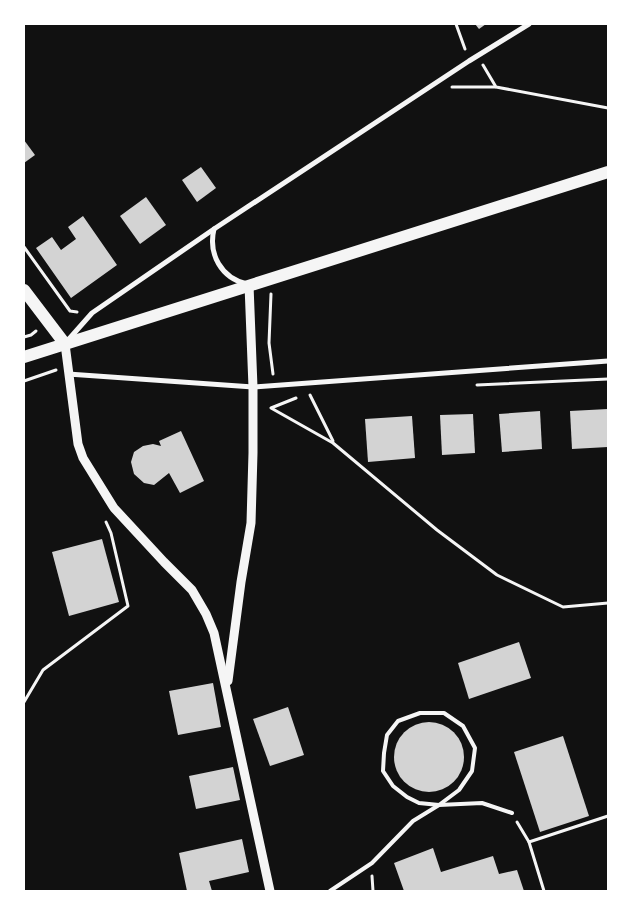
<svg xmlns="http://www.w3.org/2000/svg" width="632" height="915" viewBox="0 0 632 915" font-family="Helvetica,sans-serif">
  <style>
    .building { fill: #d3d3d3 }
    .lines { fill: none; stroke-linecap: round; stroke-linejoin: round }
    .path { stroke: #f5f5f5; stroke-width: 3 }
    .service { stroke: #f5f5f5; stroke-width: 4 }
    .minor { stroke: #f5f5f5; stroke-width: 5 }
    .tertiary { stroke: #f5f5f5; stroke-width: 9 }
    .primary { stroke: #f5f5f5; stroke-width: 12 }
  </style>
  <rect width="100%" height="100%" fill="#111"/>
  <g class="building">
    <path d="M475 24H486L479 29Z"/>
    <path d="M24 140 35 155 24 163Z"/>
    <path d="M201 167 216 188 197 202 182 180Z"/>
    <path d="M146 197 166 225 140 244 120 216Z"/>
    <path d="M83 216 117 265 71 298 36 248 52 237 61 250 76 239 68 227Z"/>
    <path d="M608 409V447L572 449 570 411Z"/>
    <path d="M540 411 542 449 502 452 499 414Z"/>
    <path d="M473 414 475 453 442 455 440 415Z"/>
    <path d="M412 416 415 458 368 462 365 419Z"/>
    <path d="M181 431 204 481 180 493 169 473 154 485 144 483 134 474 131 462 134 452 143 446 153 444 161 446 159 441Z"/>
    <path d="M102 539 119 602 69 616 52 552Z"/>
    <path d="M519 642 531 678 469 699 458 663Z"/>
    <path d="M213 683 221 727 178 735 169 691Z"/>
    <path d="M288 707 304 755 270 766 253 719Z"/>
    <circle cx="429" cy="757" r="35"/>
    <path d="M563 736 589 816 540 832 514 752Z"/>
    <path d="M233 767 240 800 196 809 189 776Z"/>
    <path d="M242 839 249 872 209 881 212 891H187L179 853Z"/>
    <path d="M433 848 441 872 493 856 499 874 517 870 524 891H404L394 863Z"/>
  </g>
  <g class="lines">
    <g class="path">
      <path d="M456 24 465 49"/>
      <path d="M483 65 496 87 608 108"/>
      <path d="M452 87H495"/>
      <path d="M24 247 70 311 77 312"/>
      <path d="M271 294 269 343 273 374"/>
      <path d="M24 337 31 335 36 331"/>
      <path d="M24 381 56 370"/>
      <path d="M477 385 608 379"/>
      <path d="M310 395 333 441"/>
      <path d="M296 398 271 408 333 443 437 530 497 575 563 607 608 603"/>
      <path d="M24 702 43 670 128 606 111 533 106 522"/>
      <path d="M517 822 529 842 608 816"/>
      <path d="M529 842 544 891"/>
      <path d="M372 876 373 891"/>
    </g>
    <g class="service">
      <path d="M420 713H444L463 726 475 748 472 771 459 790 439 805 419 803 407 797 393 786 383 771 384 753 387 735 398 721Z"/>
      <path d="M330 891 372 863 413 821 439 805 482 803 512 813"/>
    </g>
    <g class="minor">
      <path d="M214 229C208 254 221 278 247 284"/>
      <path d="M69 339 92 313 214 229 469 61 529 24"/>
      <path d="M68 374 253 387 608 361"/>
    </g>
    <g class="tertiary">
      <path d="M65 344 78 444 83 458 114 508 164 562 192 590 206 614 214 633 270 891"/>
      <path d="M228 681 241 582 251 523 253 453V387L249 285"/>
    </g>
    <g class="primary">
      <path d="M24 290 65 344"/>
      <path d="M24 357 608 172"/>
    </g>
  </g>
  <rect width="632" height="915" fill="none" stroke="#ffffff" stroke-width="50"/>
</svg>
